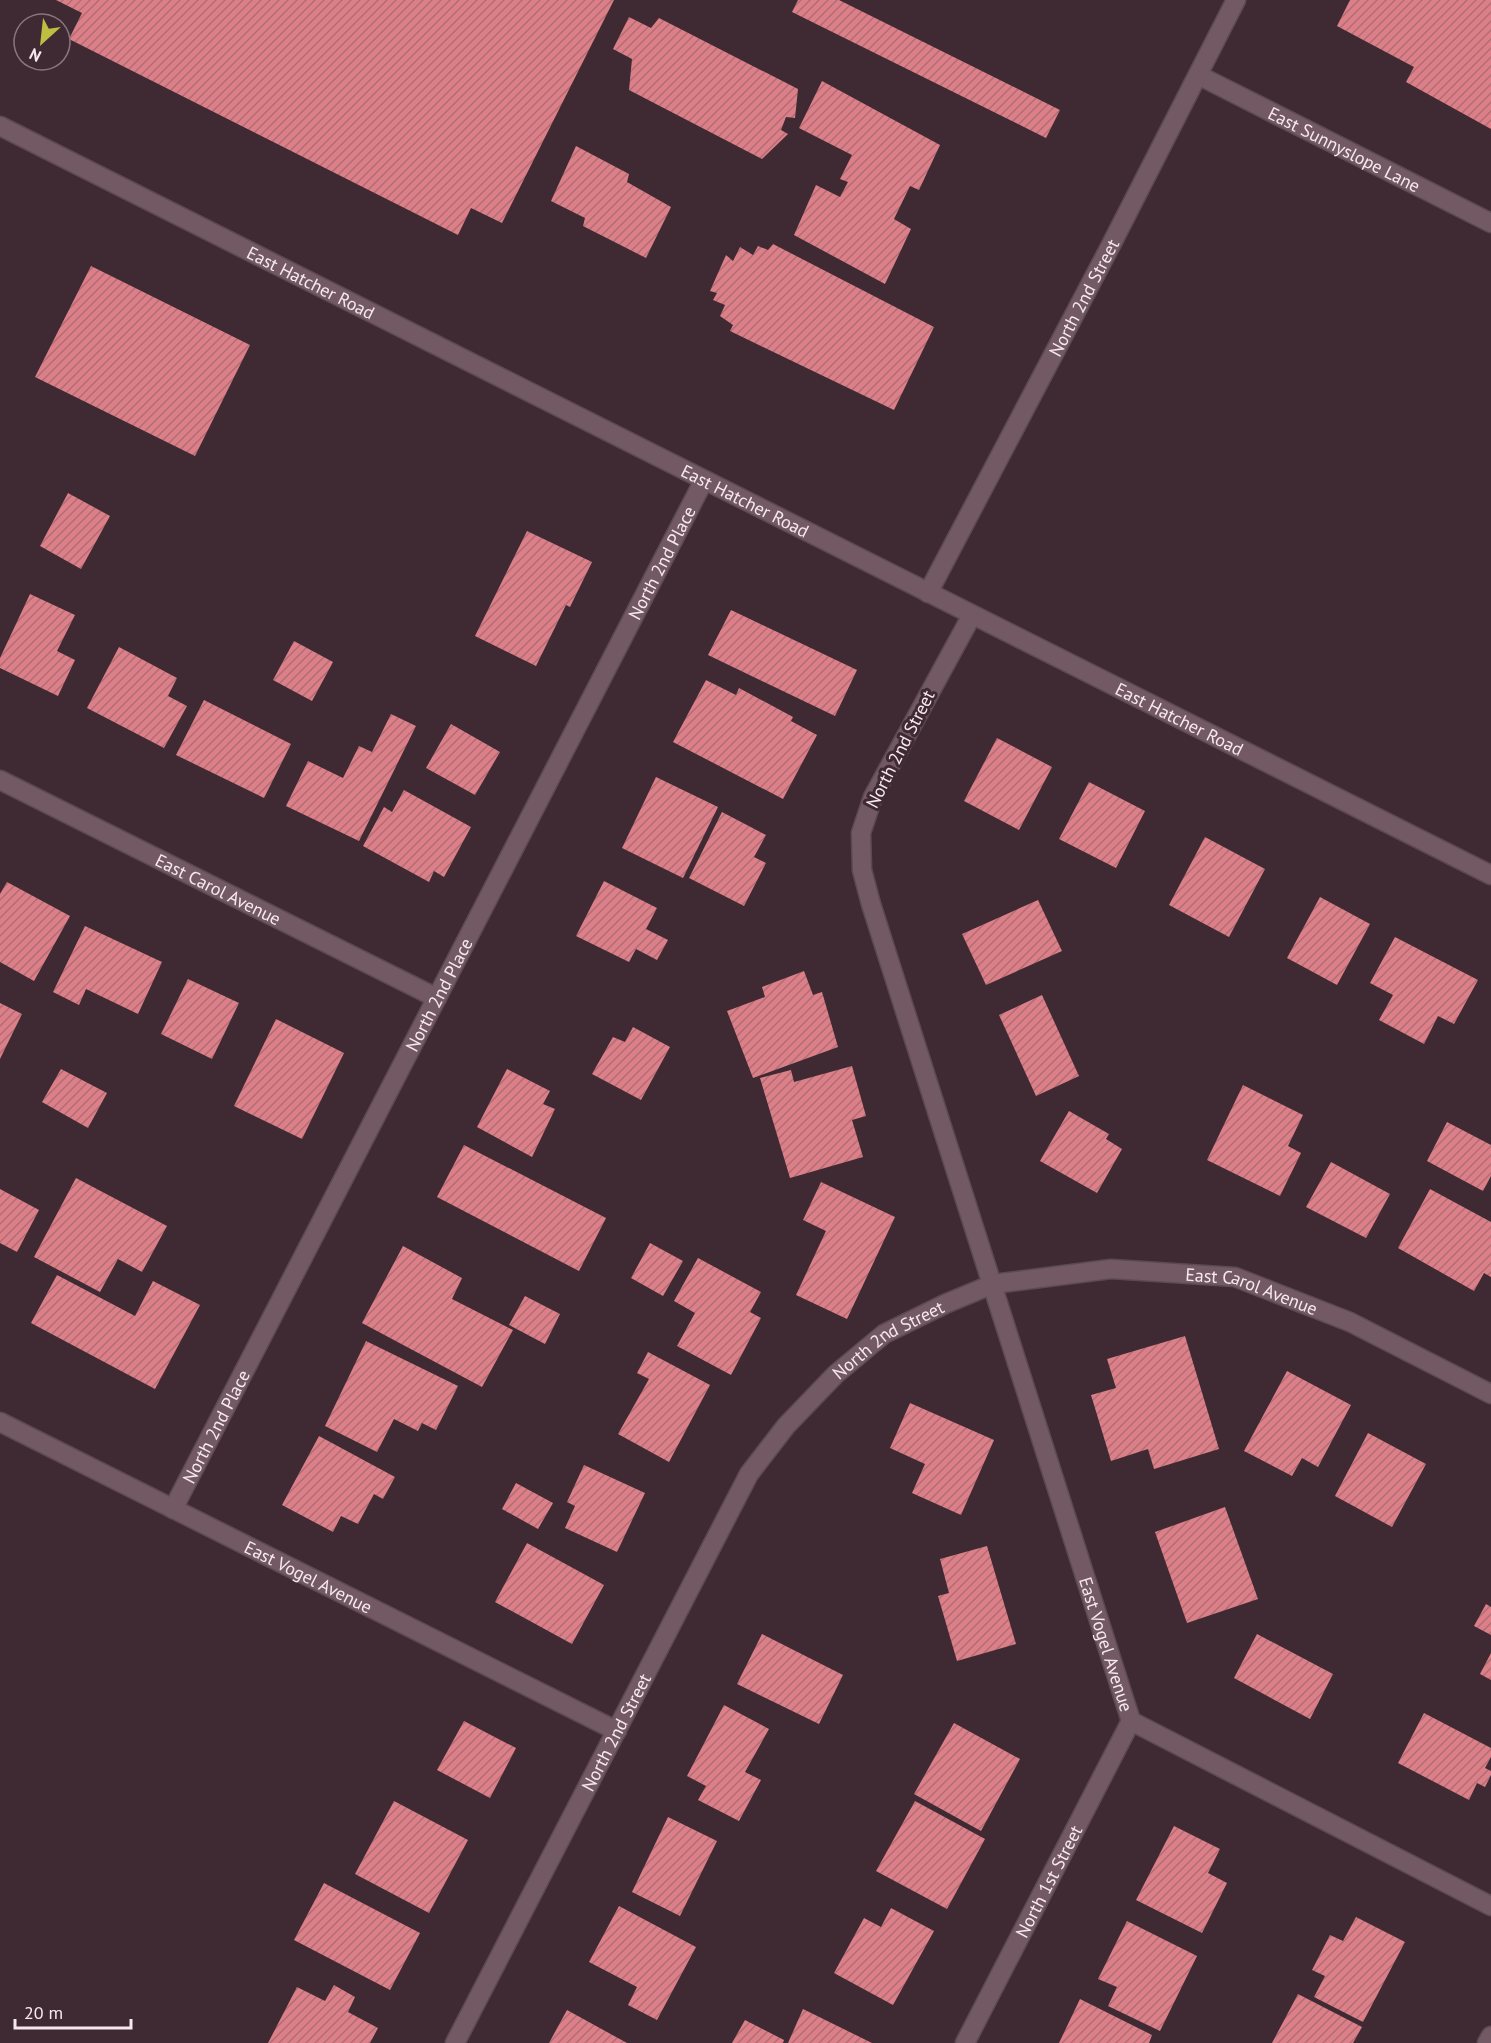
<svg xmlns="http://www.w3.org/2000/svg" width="1491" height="2043" viewBox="0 0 1491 2043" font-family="'PT Sans',sans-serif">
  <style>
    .building { fill: url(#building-hatch) }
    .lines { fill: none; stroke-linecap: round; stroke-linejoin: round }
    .minor-casing { stroke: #5c4a52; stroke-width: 21 }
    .minor { stroke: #725964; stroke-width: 18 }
    .labels { text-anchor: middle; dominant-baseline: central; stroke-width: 6; stroke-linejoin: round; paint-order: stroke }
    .street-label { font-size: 18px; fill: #f7e8ee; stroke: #3f2a33 }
  </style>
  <defs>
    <pattern id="building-hatch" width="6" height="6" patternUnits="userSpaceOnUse" patternTransform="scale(1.5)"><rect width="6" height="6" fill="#dc7f88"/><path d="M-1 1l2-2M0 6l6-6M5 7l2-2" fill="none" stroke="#b06e74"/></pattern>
  </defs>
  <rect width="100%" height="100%" fill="#3f2a33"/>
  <g class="building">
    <path d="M56 0H614L502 223 471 208 458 235 69 39 82 13Z"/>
    <path d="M798 0H839L1060 110 1046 138 792 12Z"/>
    <path d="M1350 0H1491V129L1406 82 1414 67 1337 26Z"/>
    <path d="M629 17 651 28 659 18 798 89 795 118 786 117 781 130 788 134 762 159 629 90 632 59 613 49Z"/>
    <path d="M822 81 940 145 919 190 910 186 894 219 911 229 885 284 794 235 816 185 840 197 848 182 840 179 852 155 799 128Z"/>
    <path d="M576 146 629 174 627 182 671 207 646 258 583 226 585 218 551 201Z"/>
    <path d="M773 244 934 327 894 410 730 331 733 325 720 316 725 305 713 300 717 293 710 291 726 255 733 261 740 247 753 255 758 246 768 250Z"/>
    <path d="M91 266 250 345 195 456 35 377Z"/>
    <path d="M68 493 110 516 81 569 40 546Z"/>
    <path d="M527 531 592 562 570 607 566 605 536 666 475 636Z"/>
    <path d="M30 594 75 615 57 651 75 660 58 696 0 668V658Z"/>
    <path d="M731 610 857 670 835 716 708 655Z"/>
    <path d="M294 641 333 662 312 701 273 680Z"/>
    <path d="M119 647 177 678 168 696 187 706 164 748 87 708Z"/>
    <path d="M706 680 736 695 739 688 793 717 791 721 817 735 783 799 673 742Z"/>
    <path d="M204 700 291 744 264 798 176 755Z"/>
    <path d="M391 714 416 726 359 841 286 806 308 761 343 778 359 746 372 752Z"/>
    <path d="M451 724 500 752 475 795 426 768Z"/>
    <path d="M997 738 1052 767 1019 830 964 801Z"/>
    <path d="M656 777 718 807 683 878 622 848Z"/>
    <path d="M1089 782 1145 811 1116 868 1059 839Z"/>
    <path d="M404 790 471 827 444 877 434 871 429 882 363 846 384 807 392 812Z"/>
    <path d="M722 812 766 835 754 857 766 863 744 906 689 878Z"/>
    <path d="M1205 837 1265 869 1229 937 1169 905Z"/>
    <path d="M604 881 657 908 646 929 668 940 657 960 636 949 629 962 576 936Z"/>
    <path d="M7 882 70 916 34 981 0 962V894Z"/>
    <path d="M1320 897 1370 924 1337 985 1287 958Z"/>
    <path d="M1038 900 1062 951 986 985 962 934Z"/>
    <path d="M85 926 162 962 138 1014 86 989 79 1005 53 992Z"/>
    <path d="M1395 937 1478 980 1454 1024 1438 1016 1424 1044 1379 1020 1393 995 1370 983Z"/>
    <path d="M804 971 813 995 822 992 838 1047 753 1078 727 1011 765 997 762 987Z"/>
    <path d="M188 979 239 1003 212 1059 161 1034Z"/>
    <path d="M1042 995 1079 1076 1036 1096 999 1015Z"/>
    <path d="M0 1003 22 1014 0 1059Z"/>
    <path d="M276 1019 344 1053 302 1139 234 1106Z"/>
    <path d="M633 1027 670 1047 641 1100 592 1074 613 1037 625 1042Z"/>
    <path d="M852 1066 866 1116 852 1120 863 1157 790 1178 760 1078 791 1070 794 1082Z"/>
    <path d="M61 1069 107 1093 88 1128 42 1102Z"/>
    <path d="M507 1069 550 1091 543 1104 555 1109 532 1157 477 1127Z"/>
    <path d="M1243 1085 1303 1115 1288 1146 1301 1153 1280 1196 1207 1160Z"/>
    <path d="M1069 1111 1109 1134 1106 1139 1122 1149 1097 1193 1040 1161Z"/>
    <path d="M1447 1122 1491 1145V1176L1483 1191 1427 1161Z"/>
    <path d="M464 1145 606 1218 579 1271 437 1197Z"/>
    <path d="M1331 1162 1390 1194 1366 1238 1306 1207Z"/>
    <path d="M76 1178 167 1226 142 1272 118 1259 100 1292 34 1257Z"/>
    <path d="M821 1182 895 1217 847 1319 796 1295 826 1231 803 1220Z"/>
    <path d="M0 1189 39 1210 17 1252 0 1243Z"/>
    <path d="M1430 1189 1491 1222V1277L1484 1273 1474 1291 1398 1248Z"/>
    <path d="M650 1243 683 1261 663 1296 631 1278Z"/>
    <path d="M403 1246 462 1278 452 1299 513 1330 482 1387 362 1323Z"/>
    <path d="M698 1258 761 1292 750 1312 761 1318 731 1375 677 1346 695 1313 674 1301Z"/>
    <path d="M57 1275 135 1316 153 1281 200 1305 155 1389 31 1323Z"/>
    <path d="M525 1296 560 1314 545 1344 509 1325Z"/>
    <path d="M1185 1336 1219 1449 1154 1469 1148 1449 1111 1461 1091 1395 1116 1388 1107 1359Z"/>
    <path d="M366 1341 458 1386 436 1430 422 1423 418 1431 394 1419 377 1452 325 1426Z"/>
    <path d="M648 1352 710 1385 669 1462 618 1434 649 1379 637 1373Z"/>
    <path d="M1287 1371 1351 1405 1318 1467 1302 1458 1292 1476 1244 1451Z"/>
    <path d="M910 1403 994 1440 961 1515 912 1493 925 1464 890 1448Z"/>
    <path d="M1368 1433 1426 1464 1392 1527 1335 1496Z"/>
    <path d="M319 1436 395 1477 383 1499 374 1494 358 1524 341 1516 333 1532 282 1505Z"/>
    <path d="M584 1465 645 1493 617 1552 565 1528 575 1506 567 1502Z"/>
    <path d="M516 1483 553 1503 538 1529 502 1509Z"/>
    <path d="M1225 1507 1258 1599 1187 1623 1155 1532Z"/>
    <path d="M527 1543 604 1585 572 1644 495 1602Z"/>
    <path d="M987 1546 1016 1644 957 1661 938 1596 949 1593 940 1559Z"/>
    <path d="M1486 1604 1491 1607V1635L1474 1626Z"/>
    <path d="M762 1634 843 1675 819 1724 737 1684Z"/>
    <path d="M1257 1634 1333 1674 1310 1719 1234 1678Z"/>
    <path d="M1491 1653V1680L1480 1674Z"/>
    <path d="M724 1705 769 1729 745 1772 761 1780 739 1821 698 1800 706 1786 687 1776Z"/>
    <path d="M1424 1713 1491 1748V1757L1485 1768 1491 1771V1775L1485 1787 1477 1783 1469 1800 1398 1763Z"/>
    <path d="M464 1721 516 1748 490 1798 437 1770Z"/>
    <path d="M954 1723 1020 1759 981 1831 914 1794Z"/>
    <path d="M394 1801 468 1840 429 1913 355 1874Z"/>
    <path d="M915 1801 985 1839 947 1909 876 1871Z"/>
    <path d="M668 1817 717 1841 680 1916 632 1892Z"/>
    <path d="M1174 1826 1220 1849 1208 1873 1227 1883 1202 1933 1136 1900Z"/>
    <path d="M324 1883 420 1933 390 1990 294 1940Z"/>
    <path d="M619 1906 696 1947 657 2020 628 2005 637 1987 589 1962Z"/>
    <path d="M891 1908 934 1931 893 2005 834 1973 864 1918 881 1927Z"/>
    <path d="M1356 1917 1405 1942 1363 2022 1314 1997 1325 1976 1312 1970 1330 1935 1343 1941Z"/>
    <path d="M1127 1921 1197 1956 1160 2031 1108 2006 1117 1987 1098 1979Z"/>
    <path d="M334 1985 355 1997 348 2012 378 2028 370 2043H268L297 1987 325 2001Z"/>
    <path d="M1298 1994 1362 2027 1353 2043H1272Z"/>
    <path d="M1080 1999 1152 2035 1149 2043H1059Z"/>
    <path d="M803 2009 872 2043H788Z"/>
    <path d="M567 2010 627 2043H549Z"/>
    <path d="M745 2020 784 2040 783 2043H732Z"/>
  </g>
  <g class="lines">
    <g class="minor-casing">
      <g id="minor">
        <path id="s1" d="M1198 75 1491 223"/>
        <path id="s2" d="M0 126 1491 875"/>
        <path id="s3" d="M928 593 1112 243 1236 0"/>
        <path id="s4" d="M972 615 873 797 861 833 862 870 871 904 1131 1721 1491 1906"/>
        <path id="s5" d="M0 780 437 998"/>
        <path id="s6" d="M0 1422 617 1731"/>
        <path id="s7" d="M173 1509 704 480"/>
        <path id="s8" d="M455 2043 749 1474 786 1426 836 1374 884 1334 945 1304 993 1284 1111 1269 1235 1277 1350 1322 1491 1394"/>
        <path id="s9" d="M965 2043 1131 1721"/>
        <path d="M1487 2043 1491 2036"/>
      </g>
    </g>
    <use href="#minor" class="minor"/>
  </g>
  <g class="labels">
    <g class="street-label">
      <text stroke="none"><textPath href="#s1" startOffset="164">East Sunnyslope Lane</textPath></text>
      <text stroke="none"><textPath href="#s2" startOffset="348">East Hatcher Road</textPath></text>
      <text stroke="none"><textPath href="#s3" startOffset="334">North 2nd Street</textPath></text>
      <text stroke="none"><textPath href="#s2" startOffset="834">East Hatcher Road</textPath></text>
      <text stroke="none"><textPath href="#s7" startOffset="1065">North 2nd Place</textPath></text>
      <text stroke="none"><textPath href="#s2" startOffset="1320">East Hatcher Road</textPath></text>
      <text transform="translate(900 749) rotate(-63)">North 2nd Street</text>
      <text stroke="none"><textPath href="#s5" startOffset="244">East Carol Avenue</textPath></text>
      <text stroke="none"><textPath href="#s7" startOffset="579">North 2nd Place</textPath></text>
      <text stroke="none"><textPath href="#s8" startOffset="1218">East Carol Avenue</textPath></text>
      <text stroke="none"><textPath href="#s8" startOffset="836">North 2nd Street</textPath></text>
      <text stroke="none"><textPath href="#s7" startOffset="93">North 2nd Place</textPath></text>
      <text stroke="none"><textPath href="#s6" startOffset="345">East Vogel Avenue</textPath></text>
      <text stroke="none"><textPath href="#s4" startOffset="1094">East Vogel Avenue</textPath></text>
      <text stroke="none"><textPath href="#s8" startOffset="350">North 2nd Street</textPath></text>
      <text stroke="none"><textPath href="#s9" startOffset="182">North 1st Street</textPath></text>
    </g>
  </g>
  <g transform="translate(42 42) rotate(207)"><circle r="28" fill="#3f2a33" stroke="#89767e" stroke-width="1.5"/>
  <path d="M0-4.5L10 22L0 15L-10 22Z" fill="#bdbf43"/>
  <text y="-9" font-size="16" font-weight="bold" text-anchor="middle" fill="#f7e8ee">N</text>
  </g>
  <path d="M15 2019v9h116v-9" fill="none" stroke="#f7e8ee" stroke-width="3"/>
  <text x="24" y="2019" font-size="18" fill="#f7e8ee" stroke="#3f2a33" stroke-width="4.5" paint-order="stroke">20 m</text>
</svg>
